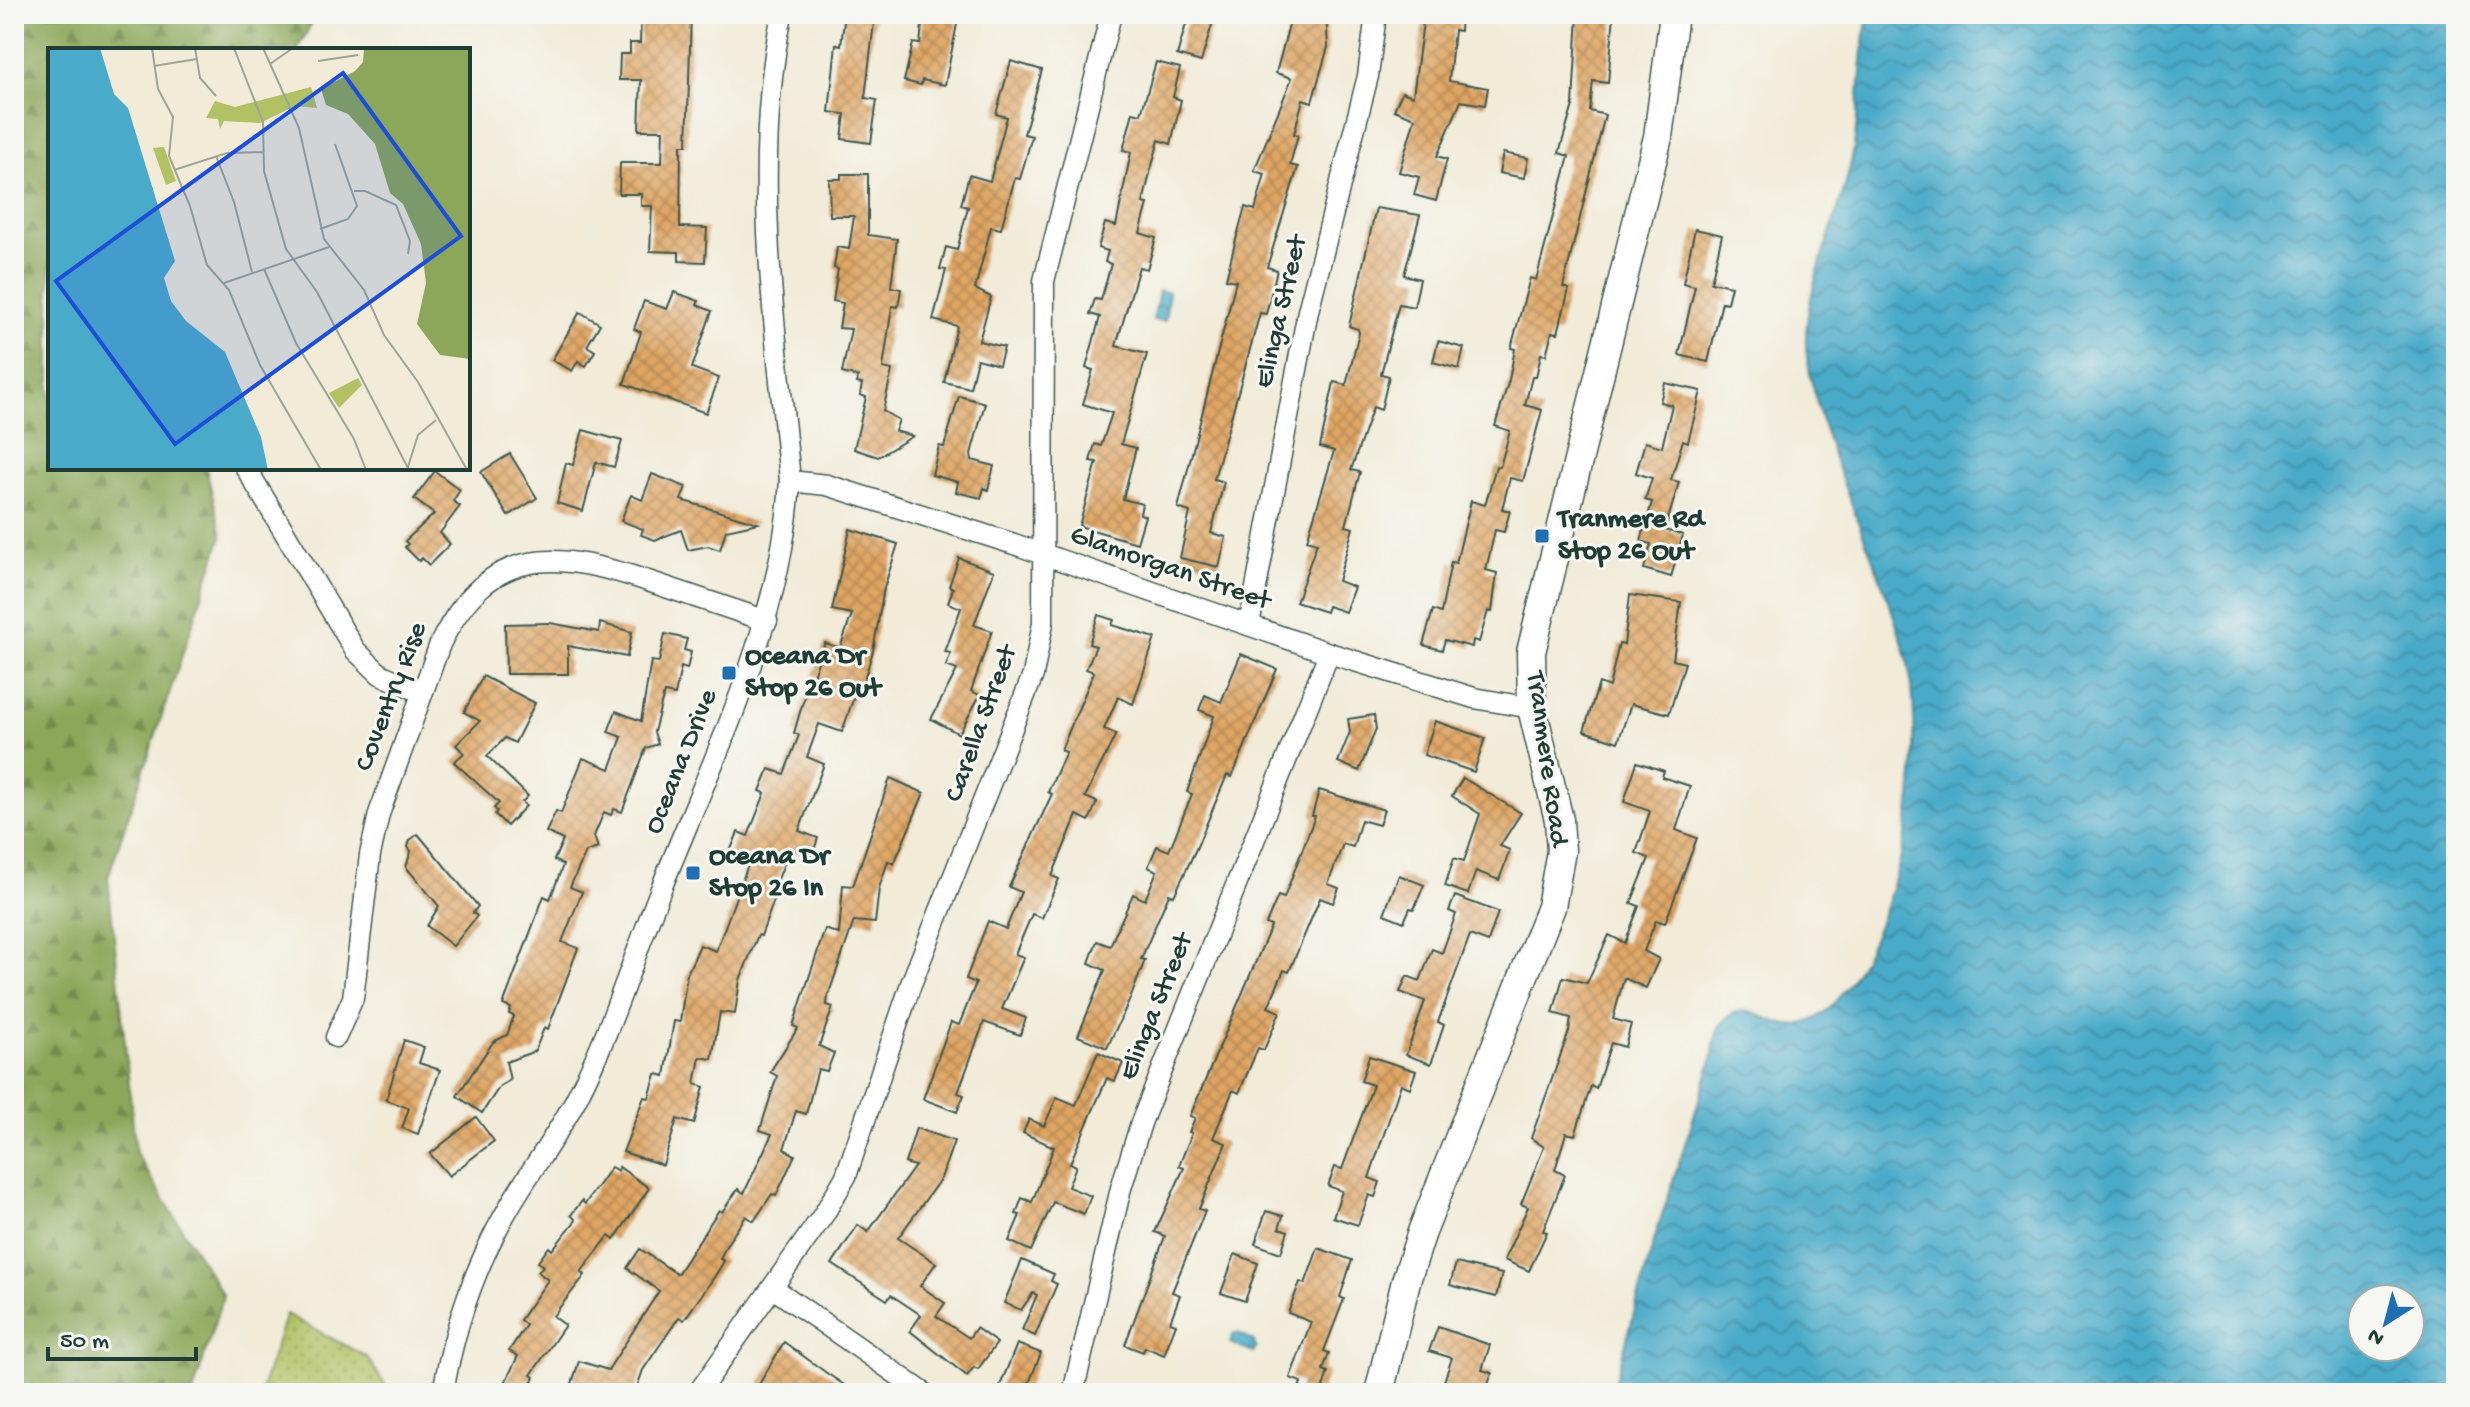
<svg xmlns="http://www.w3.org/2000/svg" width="2470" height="1407" viewBox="0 0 2470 1407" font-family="'Gochi Hand',sans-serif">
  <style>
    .forest { fill: url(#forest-firs); stroke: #567247; stroke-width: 2 }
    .park { fill: url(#park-dots); stroke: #687f4c; stroke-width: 2 }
    .water { fill: url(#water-waves); stroke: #34747e; stroke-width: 2; fill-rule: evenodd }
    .building { fill: url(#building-cross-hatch) }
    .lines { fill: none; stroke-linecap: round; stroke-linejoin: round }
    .street-casing { stroke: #3e574d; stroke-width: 23 }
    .secondary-casing { stroke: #3e574d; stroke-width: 31 }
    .street { stroke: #fff; stroke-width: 20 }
    .secondary { stroke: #fff; stroke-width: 28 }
    .poi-dot { fill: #1f6fb2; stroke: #f6f6f2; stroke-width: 3 }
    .labels { text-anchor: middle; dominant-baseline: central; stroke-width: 6; stroke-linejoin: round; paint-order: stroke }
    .street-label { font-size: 28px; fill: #1f3d34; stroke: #f6f6f2 }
    .poi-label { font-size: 28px; font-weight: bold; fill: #1f3d34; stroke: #f6f6f2; text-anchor: start }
    .inset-road { fill: none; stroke: #9da596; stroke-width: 2 }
    .view { fill: #1d4ed8; fill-opacity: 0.15; stroke: #1d4ed8; stroke-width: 4 }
    .inset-edge { fill: none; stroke: #1f3d34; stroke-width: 4 }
  </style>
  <defs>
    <pattern id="forest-firs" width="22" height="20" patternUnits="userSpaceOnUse" patternTransform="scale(2)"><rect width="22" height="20" fill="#8ca75a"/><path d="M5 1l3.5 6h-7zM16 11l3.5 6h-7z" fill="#72894b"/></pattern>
    <pattern id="park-dots" width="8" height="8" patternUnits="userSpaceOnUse" patternTransform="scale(2)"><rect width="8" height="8" fill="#b1c164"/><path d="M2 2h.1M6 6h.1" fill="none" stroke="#8f9e53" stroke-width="1.8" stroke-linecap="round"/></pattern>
    <pattern id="water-waves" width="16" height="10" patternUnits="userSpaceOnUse" patternTransform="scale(2)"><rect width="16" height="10" fill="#4aaac9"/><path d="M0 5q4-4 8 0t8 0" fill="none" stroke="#3d8ca4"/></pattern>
    <pattern id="building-cross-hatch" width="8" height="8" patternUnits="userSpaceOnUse" patternTransform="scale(2)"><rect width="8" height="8" fill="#e0a664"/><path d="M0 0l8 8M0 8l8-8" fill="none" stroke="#b58853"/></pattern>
  </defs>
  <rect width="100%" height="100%" fill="#f6f6f2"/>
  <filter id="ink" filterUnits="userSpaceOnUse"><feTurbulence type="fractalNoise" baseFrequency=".0125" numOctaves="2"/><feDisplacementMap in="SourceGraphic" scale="16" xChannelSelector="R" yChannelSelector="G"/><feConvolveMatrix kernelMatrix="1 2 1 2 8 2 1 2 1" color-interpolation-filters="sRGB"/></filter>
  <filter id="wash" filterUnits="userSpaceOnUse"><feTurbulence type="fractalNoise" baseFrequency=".006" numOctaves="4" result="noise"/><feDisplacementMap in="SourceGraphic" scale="32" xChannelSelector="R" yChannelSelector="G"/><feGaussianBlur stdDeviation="1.8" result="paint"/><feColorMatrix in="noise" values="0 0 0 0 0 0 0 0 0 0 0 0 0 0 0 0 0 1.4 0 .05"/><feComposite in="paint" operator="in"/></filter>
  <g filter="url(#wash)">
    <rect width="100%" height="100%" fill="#f1ebd8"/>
    <path class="forest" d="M14 14H317L297 50H50V468H206L222 536 108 877 136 1153 223 1296 193 1393H57L14 1385Z"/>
    <path class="park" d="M286 1314 367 1357 390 1393H260Z"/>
    <g class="water">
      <path d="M1868 14H2456V1393H1612L1655 1237 1712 1060C1714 1043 1716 1021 1734 1013 1753 1005 1775 1028 1797 1025 1857 1018 1901 874 1908 822 1915 773 1919 696 1904 648 1877 554 1822 454 1807 357 1798 293 1845 210 1854 146 1860 102 1860 58 1868 14ZM2362 1299H2410V1347H2362Z"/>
      <path d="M1159 291 1169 292 1165 321 1153 320Z"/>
      <path d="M1238 1333 1254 1341 1256 1348 1253 1353 1230 1343 1233 1334Z"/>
    </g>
    <g id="blocks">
      <g class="building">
        <path d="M641 14H691L687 145H681L680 227 707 228 705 262 679 261V252L650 251 652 206H641V194H619L620 163H662L663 130H639L641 80H619L620 54H630V43H640Z"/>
        <path d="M845 14H875L865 98 877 100 871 143 842 139 845 114 829 112 836 44 841 45Z"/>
        <path d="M927 14H959L945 85 922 80 921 85 904 81 913 43 920 44 923 16Z"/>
        <path d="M1189 14 1214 18 1201 62 1177 55Z"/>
        <path d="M1292 14H1326L1328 47 1312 102 1303 99 1294 134 1298 135 1290 165 1298 167 1267 267 1277 270 1266 314 1260 313 1214 479 1224 482 1211 533 1226 537 1219 567 1180 558 1190 512 1178 508 1236 281 1226 279 1234 247 1245 207 1255 210 1265 174 1254 171 1292 78 1276 73Z"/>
        <path d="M1461 14 1460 31 1454 30 1449 81 1488 88 1485 105 1461 101 1437 156 1447 159 1436 201 1414 195 1419 177 1399 172 1415 118 1394 110 1402 92 1413 96 1424 15Z"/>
        <path d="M1578 14H1614L1608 83 1593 81 1590 111 1605 115 1563 287 1569 289 1558 333 1552 332 1546 355 1541 354 1536 377H1532L1525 405 1542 410 1523 481 1510 478 1502 509 1510 511 1504 532 1495 530 1486 570 1497 573 1492 612 1488 611 1479 642 1473 640 1472 647 1445 640 1442 650 1423 645 1433 610 1441 613 1451 562 1456 563 1471 501 1485 505 1496 466 1500 467 1510 431 1495 426 1509 380 1515 349 1511 348 1530 278 1536 280 1569 156 1559 153 1573 105Z"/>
        <path d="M1011 61 1042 70 1024 134 1032 136 1020 179 1015 178 1001 229 991 227 975 289 991 297 979 341 1004 347 999 365 977 359 970 388 944 382 957 326 933 320 946 270 940 269 946 247 957 250 968 207 961 205 969 175 990 181 1007 117 996 114Z"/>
        <path d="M1156 62 1180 68 1173 97 1181 100 1171 144 1159 140 1150 173 1143 203 1148 204 1140 233 1156 238 1147 269 1139 267 1116 346 1147 354 1121 444 1136 448 1123 499 1142 504 1140 514 1145 516 1137 543 1079 526 1097 462 1090 461 1095 444 1101 446 1112 413 1083 404 1093 370 1086 368 1100 317 1090 314 1095 299 1101 300 1111 264 1105 262 1108 251 1098 248 1105 223 1116 226 1131 152 1123 150 1133 112 1141 114Z"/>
        <path d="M1503 153 1528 158 1524 178 1499 173Z"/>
        <path d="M841 174H868V235L897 239 891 287 901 289 898 307 892 306 883 368 892 370 883 411 899 420 895 431 913 436 878 457 854 449 866 397 860 395 862 384 857 383 858 377 842 373 851 329 839 328 843 303 833 301 838 269 834 268 837 247 849 249 854 216H830L829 179H841Z"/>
        <path d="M1376 208 1420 215 1404 275 1420 279 1414 307 1399 304 1381 374 1389 376 1381 410 1373 407 1351 470 1360 472 1346 526 1353 528 1338 581 1354 587 1345 612 1328 606 1326 612 1296 602 1317 543 1307 540 1334 451 1320 447 1334 382 1346 385 1359 333 1358 329 1349 326Z"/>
        <path d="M1695 229 1722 235 1711 282 1731 286 1727 303 1722 302 1708 362 1679 355 1695 286 1683 283Z"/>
        <path d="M674 292 699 301 697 305 712 311 692 368 719 378 706 413 624 384 641 332 634 329 644 301 667 309Z"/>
        <path d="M580 312 600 324 587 346 595 351 586 366 578 361 572 371 552 360Z"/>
        <path d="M1438 341 1464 348 1459 369 1433 362Z"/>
        <path d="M1665 383 1701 391 1688 442 1683 440 1671 480 1679 482 1665 530 1683 535 1671 577 1644 569 1651 544 1641 541 1652 502 1645 500 1652 478 1636 473 1645 442 1662 447 1672 405 1660 402Z"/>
        <path d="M959 396 985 403 971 454 972 460 994 466 988 490 984 488 981 498 956 492 958 482 932 475 939 446 944 447Z"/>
        <path d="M583 430 622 441 614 467 596 462 583 511 557 503 566 463 573 465Z"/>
        <path d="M510 454 537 498 508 516 481 472Z"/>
        <path d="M435 471 460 490 453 501 460 506 440 533 450 544 429 565 422 558 419 561 405 547 408 544 405 541 434 514 414 499Z"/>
        <path d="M652 474 686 487 681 500 758 523 726 530 720 550 708 546 688 550 681 530 655 540 641 535 643 529 621 521 631 495 642 500Z"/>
        <path d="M850 529 898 544 884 588 873 651 862 686 858 685 842 732 819 724 807 757 824 764 799 831 818 838 812 856 790 849 770 899 774 900 761 936 758 935 740 980 735 1014 720 1012 712 1059 700 1057 695 1084 704 1087 694 1124 677 1119 663 1165 623 1152 644 1097 649 1098 656 1074 665 1076 674 1021 680 1022 687 974 700 945 716 951 749 862 729 854 738 832 748 836 765 793 760 791 769 769 784 774 799 735 794 733 802 705 825 643 840 648 852 614 832 610Z"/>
        <path d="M959 558 994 571 974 625 992 631 971 691 980 695 959 734 931 719 957 670 946 666 951 653 945 652 961 608 948 603 953 588 949 586Z"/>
        <path d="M1630 595 1681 602 1673 660 1685 663 1669 714 1631 704 1618 742 1584 731 1599 683 1609 687 1619 644 1624 645Z"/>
        <path d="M1098 615 1114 620 1112 625 1155 638 1133 704 1118 697 1104 729 1116 734 1085 797 1097 802 1089 821 1077 815 1052 876 1059 879 1042 918 1032 914 1015 954 1024 957 1002 1009 1026 1018 1020 1035 984 1022 958 1093 964 1095 957 1112 923 1099 951 1022 959 1025 976 983 966 979 988 921 1006 929 1021 892 1009 887 1052 794 1048 792 1066 752 1061 750 1094 672 1086 669 1096 646 1089 644Z"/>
        <path d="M550 623 599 632 600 623 632 632 627 657 568 646V674H506L505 624Z"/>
        <path d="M665 634 687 639 684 650 691 652 687 669 681 667 675 695 664 693 654 732 658 744 646 748 622 812 614 809 611 815 604 812 594 836 598 848 586 852 570 887 582 892 562 942 578 948 548 1029 544 1028 535 1051 506 1062 510 1080 500 1086 482 1113 457 1096 493 1042 507 1035 514 1016 509 1014 511 1008 503 1005 544 896 550 899 563 865 554 860 563 840 546 832 556 811 561 813 583 758 610 769 622 737 608 732 616 711 641 721 651 661 659 662Z"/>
        <path d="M1241 654 1277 669 1232 777 1227 775 1196 849 1174 896 1169 894 1141 959 1145 960 1130 999 1107 1048 1078 1036 1105 970 1089 963 1097 941 1110 946 1133 894 1145 900 1157 871 1148 867 1157 846 1169 851 1192 794 1187 792 1214 716 1199 710 1205 695 1221 702Z"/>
        <path d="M483 676 535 703 515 743 505 738 487 756 528 796 522 802 526 806 507 826 495 814 497 811 494 808 499 803 454 762 464 753 456 745 480 721 464 712Z"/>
        <path d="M1374 715 1376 729 1359 771 1338 762 1350 732 1348 719Z"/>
        <path d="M1435 721 1485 738 1474 772 1424 755Z"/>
        <path d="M1637 762 1664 771 1662 777 1690 786 1676 830 1697 838 1665 923 1656 920 1644 951 1659 959 1646 988 1624 978 1613 1019 1631 1024 1625 1047 1611 1043 1596 1089 1591 1086 1575 1135 1566 1133 1555 1170 1565 1175 1543 1231 1547 1232 1529 1271 1504 1260 1528 1207 1521 1204 1544 1147 1531 1138 1569 1031 1571 1018 1553 1013 1563 977 1587 983 1609 935 1625 943 1639 906 1631 903 1649 858 1636 853 1650 811 1624 802Z"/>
        <path d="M890 778 924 793 894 864 888 861 879 888 875 923 854 921 828 996 827 1005 833 1007 819 1046 834 1053 827 1071 818 1069 806 1114 796 1111 784 1149 795 1155 776 1196 772 1194 754 1221 746 1216 727 1244 720 1259 724 1261 715 1276 684 1320 679 1317 643 1370 635 1393H579L580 1390 571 1387 579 1361 608 1370 659 1291 627 1268 640 1249 677 1274 719 1210 722 1212 738 1189 744 1193 772 1134 760 1130 777 1076 770 1072 798 1028 793 1026 825 929 839 934 843 885 853 886Z"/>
        <path d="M1463 778 1521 813 1500 846 1510 850 1499 880 1476 871 1468 894 1445 886 1454 858 1464 861 1480 814 1452 796Z"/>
        <path d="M1319 790 1384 810 1379 825 1361 820 1353 847 1343 844 1328 884 1339 888 1333 903 1320 898 1289 972 1284 970 1268 1007 1280 1012 1264 1050 1258 1048 1239 1093 1233 1090 1213 1138 1226 1143 1199 1209 1205 1211 1172 1292 1180 1295 1170 1322 1176 1324 1164 1355 1145 1347 1143 1352 1125 1345 1165 1236 1155 1232 1184 1168 1179 1166 1192 1133 1189 1132 1195 1118 1190 1116 1271 926 1266 924 1278 896 1284 898 1315 816H1312Z"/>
        <path d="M418 834 478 906 473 913 477 916 453 946 427 926 439 906 406 867 411 851 408 847 410 840Z"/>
        <path d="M1399 875 1424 885 1414 909 1410 908 1404 922 1384 914Z"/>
        <path d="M1455 896 1498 912 1488 942 1470 935 1438 1022 1444 1025 1431 1064 1406 1055 1425 1001 1400 992 1407 976 1420 981 1432 949 1442 953 1456 914 1449 911Z"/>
        <path d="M404 1040 424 1047 419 1063 440 1070 418 1134 402 1128 409 1108 386 1100Z"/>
        <path d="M1098 1052 1123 1063 1115 1081 1107 1078 1070 1163 1076 1166 1068 1187 1091 1196 1084 1214 1053 1202 1031 1251 1009 1241 1020 1215 1016 1214 1022 1198 1032 1202 1054 1147 1023 1133 1029 1119 1044 1126 1057 1097 1076 1105Z"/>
        <path d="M1369 1056 1416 1071 1410 1088 1401 1084 1369 1178 1380 1182 1375 1197 1369 1195 1358 1225 1333 1217 1342 1191 1328 1186 1335 1167 1342 1169 1373 1085 1361 1081Z"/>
        <path d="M476 1117 494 1141 449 1176 430 1154Z"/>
        <path d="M916 1128 954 1141 941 1178 898 1238 936 1263 920 1286 945 1303 936 1316 969 1338 976 1328 997 1343 978 1369 974 1367 967 1376 910 1331 921 1315 891 1295 887 1300 832 1264 858 1225 868 1232 915 1166 905 1163Z"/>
        <path d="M611 1167 618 1171 619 1167 649 1188 614 1240 609 1236 581 1272 585 1275 553 1316 565 1325 531 1375 534 1377 527 1393H500L518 1356 509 1351 526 1325 520 1320 548 1280 538 1272 543 1266 538 1262 549 1247 552 1250 576 1220 571 1215 582 1201 585 1204Z"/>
        <path d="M1266 1211 1283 1216 1279 1228 1288 1231 1281 1253 1255 1244Z"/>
        <path d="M1318 1248 1352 1260 1340 1297 1344 1299 1324 1351 1329 1353 1323 1370 1328 1372 1321 1393H1310L1299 1389 1301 1382 1290 1378 1311 1322 1288 1313 1300 1282 1305 1284Z"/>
        <path d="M1235 1254 1258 1263 1245 1301 1221 1293Z"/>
        <path d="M1022 1260 1054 1274 1051 1281 1057 1284 1035 1336 1022 1330 1037 1295 1033 1293 1021 1310 1004 1303Z"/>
        <path d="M1456 1263 1502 1274 1496 1297 1450 1285Z"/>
        <path d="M1438 1327 1490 1345 1482 1370 1492 1373 1485 1393H1440L1452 1358 1429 1351Z"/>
        <path d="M784 1342 828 1374 856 1393H754Z"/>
        <path d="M1017 1344 1041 1353 1025 1393H997Z"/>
      </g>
    </g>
  </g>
  <g filter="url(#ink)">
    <use href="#blocks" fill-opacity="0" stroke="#3e574d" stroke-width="2"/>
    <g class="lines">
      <g class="street-casing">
        <g id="street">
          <path d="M246 468 355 650 380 674 421 692"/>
          <path d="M790 481 827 485 1014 544 1329 653 1474 698 1532 708"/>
          <path d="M1249 625 1308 311 1368 76 1376 14"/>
          <path d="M336 1037 353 998 370 855 379 814 440 644C490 542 557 551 651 582 689 595 728 608 767 621"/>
          <path d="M773 1288 924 1393"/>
          <path d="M443 1393C453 1332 474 1270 504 1216 526 1175 556 1139 577 1097 612 1029 634 955 663 884 715 753 782 623 790 481 776 327 750 168 782 14"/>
          <path d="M698 1393 824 1214 846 1176 911 984 1033 675 1043 623 1044 281 1111 14"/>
          <path d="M1073 1393 1121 1188 1141 1123 1329 653"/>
        </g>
      </g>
      <g class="secondary-casing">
        <path id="secondary" d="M1379 1393 1406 1281 1422 1232 1551 907 1561 851 1559 820 1532 708 1531 652 1658 137 1674 14"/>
      </g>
      <use href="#street" class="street"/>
      <use href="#secondary" class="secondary"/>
    </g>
  </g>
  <g class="poi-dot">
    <rect x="1534" y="528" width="16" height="16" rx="4"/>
    <rect x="721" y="665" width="16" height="16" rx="4"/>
    <rect x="685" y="865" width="16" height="16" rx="4"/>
  </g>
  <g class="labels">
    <g class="street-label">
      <text transform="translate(1282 312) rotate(-77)">Elinga Street</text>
      <text transform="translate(1170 569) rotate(19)">Glamorgan Street</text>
      <text transform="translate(392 697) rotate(-69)">Coventry Rise</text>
      <text transform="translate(982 724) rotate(-70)">Carella Street</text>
      <text transform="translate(1546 759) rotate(82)">Tranmere Road</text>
      <text transform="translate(682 762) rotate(-68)">Oceana Drive</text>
      <text transform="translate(1157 1007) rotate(-68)">Elinga Street</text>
    </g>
    <g class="poi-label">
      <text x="1558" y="520">Tranmere Rd<tspan x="1558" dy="32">Stop 26 Out</tspan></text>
      <text x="745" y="657">Oceana Dr<tspan x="745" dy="32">Stop 26 Out</tspan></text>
      <text x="709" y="857">Oceana Dr<tspan x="709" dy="32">Stop 26 In</tspan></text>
    </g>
  </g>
  <g transform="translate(48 48)">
    <rect width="422" height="422" fill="#f1ebd8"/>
    <path d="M316 0H422V311L392 307 369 276 378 235 373 196 355 156 342 145 327 96 300 66 278 57 273 41 307 23 315 14Z" fill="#8ca75a"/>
    <path d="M263 39 269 60 247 58 212 75 176 73 172 81 170 71 158 70 167 53 187 59ZM116 99 128 133 118 137 105 100ZM310 330 314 337 291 360 281 345Z" fill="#b1c164"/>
    <path d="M0 0H52L66 46 80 60 127 213 116 230 123 253 138 273 177 304 213 389 220 422H0Z" fill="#4aaac9"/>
    <path class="inset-road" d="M104 0 110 41 125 69 121 108 142 158 159 217 181 242 212 317 273 422M147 0 152 30 168 48M186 0 215 74 216 123 238 201 269 244 361 422M215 0 251 80 276 191 316 242 336 287 370 334 419 422M270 13 310 7M222 16 245 0M106 18 149 11M168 108 186 154 204 224M126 122 179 105 215 104M306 143H317L348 157 362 193 360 206M272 181 300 171 309 158 287 96M216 221 248 295 306 391 318 422M176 235 281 199M359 422 370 387 388 372"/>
    <path class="view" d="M295 25 413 188 127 396 8 233Z"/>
    <rect width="422" height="422" class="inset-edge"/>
  </g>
  <rect width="2470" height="1407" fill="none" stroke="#f6f6f2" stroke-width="48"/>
  <g transform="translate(2386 1323) rotate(216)"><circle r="38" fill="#f6f6f2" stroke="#a0aca6" stroke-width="2"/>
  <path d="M0-6L14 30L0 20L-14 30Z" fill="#1f6fb2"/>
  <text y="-12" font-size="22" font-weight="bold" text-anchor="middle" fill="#1f3d34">N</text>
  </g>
  <path d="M48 1347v12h148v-12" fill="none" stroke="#1f3d34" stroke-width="4"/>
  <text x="60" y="1347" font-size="24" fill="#1f3d34" stroke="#f6f6f2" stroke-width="6" paint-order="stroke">50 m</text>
</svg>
